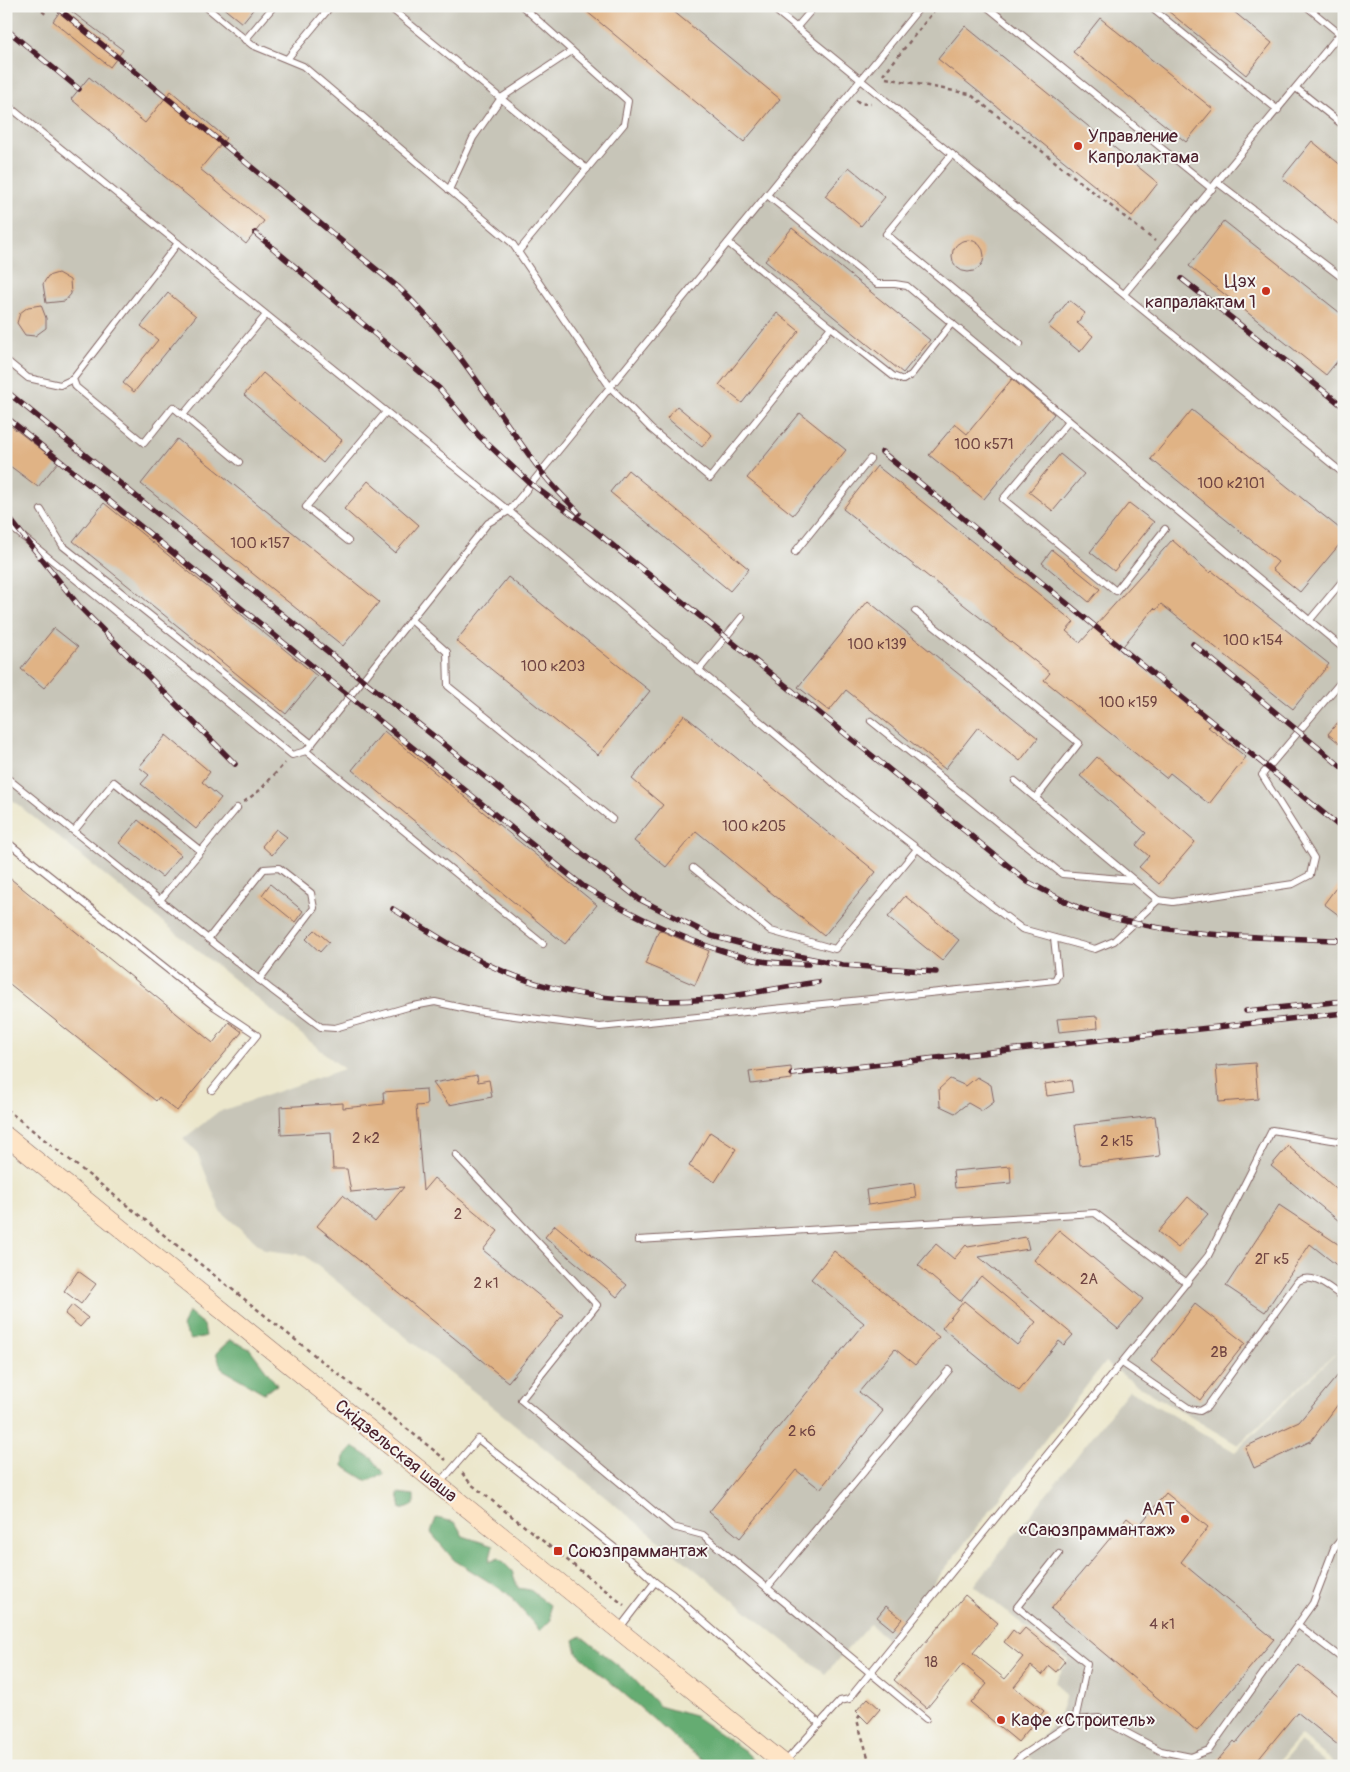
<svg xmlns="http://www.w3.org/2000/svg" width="1350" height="1772" viewBox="0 0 1350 1772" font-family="Pangolin,sans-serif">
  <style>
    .industrial { fill: #c7c5b8 }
    .forest { fill: #65ac72; stroke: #58664e }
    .building { fill: #e0b385 }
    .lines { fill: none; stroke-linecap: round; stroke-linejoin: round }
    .lane-casing { stroke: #836563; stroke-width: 8 }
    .secondary-casing { stroke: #836563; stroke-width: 19 }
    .path { stroke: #836563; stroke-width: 2.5; stroke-dasharray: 4 4; stroke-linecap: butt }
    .lane { stroke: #fff; stroke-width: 6 }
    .secondary { stroke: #fee4c5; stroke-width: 18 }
    .rail-casing { stroke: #4a1f2b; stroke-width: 5.5 }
    .rail { stroke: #f6f6f2; stroke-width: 4; stroke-dasharray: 11; stroke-linecap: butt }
    .poi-dot { fill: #c8321e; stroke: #f6f6f2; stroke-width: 2 }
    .labels { text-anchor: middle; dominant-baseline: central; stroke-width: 4; stroke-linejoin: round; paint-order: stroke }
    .number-label { font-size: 15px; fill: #704442 }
    .poi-label { font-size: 18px; fill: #4a1f2b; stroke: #f6f6f2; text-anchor: start }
    .street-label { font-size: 18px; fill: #4a1f2b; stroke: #f6f6f2 }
  </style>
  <rect width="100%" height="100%" fill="#f6f6f2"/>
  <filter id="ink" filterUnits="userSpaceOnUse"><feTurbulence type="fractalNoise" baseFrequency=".02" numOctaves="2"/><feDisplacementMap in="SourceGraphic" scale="10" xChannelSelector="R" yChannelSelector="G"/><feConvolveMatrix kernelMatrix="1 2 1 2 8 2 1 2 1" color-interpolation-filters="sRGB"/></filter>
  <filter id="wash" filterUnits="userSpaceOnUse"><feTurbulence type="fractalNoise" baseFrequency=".0096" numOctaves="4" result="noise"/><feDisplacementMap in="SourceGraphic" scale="20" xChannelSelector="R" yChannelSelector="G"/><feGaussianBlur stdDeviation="1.12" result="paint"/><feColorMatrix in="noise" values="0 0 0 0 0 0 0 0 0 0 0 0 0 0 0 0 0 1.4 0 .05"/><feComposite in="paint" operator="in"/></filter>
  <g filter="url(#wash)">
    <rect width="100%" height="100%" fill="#ece7cc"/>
    <g class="industrial">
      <path d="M6 6H1344V1345L1238 1445 1135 1384 1105 1362 889 1641 870 1624 825 1674 304 1255 265 1250 221 1212 197 1152 183 1139 218 1112 344 1069 6 795Z"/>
      <path d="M1344 1346V1766H1337L1301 1735 1274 1766H1041L1028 1756 1060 1713 1066 1696 1055 1682 1068 1660 974 1586 1129 1390 1235 1452Z"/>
      <path d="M1300 1742 1330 1766H1279Z"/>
    </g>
    <g class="forest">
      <path d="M188 1312 204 1325 206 1336 191 1340 182 1327Z"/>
      <path d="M230 1340 250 1349 277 1385 264 1393 222 1369 216 1353Z"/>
      <path d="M353 1447 373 1459 384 1474 367 1481 343 1466 344 1457Z"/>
      <path d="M398 1493 414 1495V1505L401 1509Z"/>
      <path d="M436 1518 455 1522 463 1536 493 1546 489 1562 499 1558 512 1571 518 1588 530 1590 550 1605 551 1620 540 1631 507 1593 454 1560 431 1533Z"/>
      <path d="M581 1636 630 1675 659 1706 694 1716 745 1751 759 1766H714L690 1751 577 1653 574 1640Z"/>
    </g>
    <g id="blocks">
      <g class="building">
        <path d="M64 6 123 50 110 67 53 21Z"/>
        <path d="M221 6H256L242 23Z"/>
        <path d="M580 6H667L780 99 744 142Z"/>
        <path d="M1162 6H1227L1272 43 1246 75Z"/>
        <path d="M1100 18 1213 109 1186 142 1073 52Z"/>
        <path d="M965 26 1158 183 1132 216 938 59Z"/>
        <path d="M89 77 145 123 171 91 226 138 200 169 264 221 246 244 71 99Z"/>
        <path d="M1312 141 1344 168V229L1282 178Z"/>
        <path d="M849 167 885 197 861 226 825 196Z"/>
        <path d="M1224 221 1344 316V353L1326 375 1189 266Z"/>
        <path d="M792 228 930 340 903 373 765 261Z"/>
        <circle cx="968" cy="256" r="16"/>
        <path d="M58 273 70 280 71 294 65 301 46 303 43 284 48 276Z"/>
        <path d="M168 293 196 316 134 392 123 383 158 340 141 326Z"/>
        <path d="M1069 300 1085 313 1077 323 1093 336 1080 352 1048 326Z"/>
        <path d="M41 305 46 318V328L35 336 25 335 17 323 20 313 28 307Z"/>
        <path d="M777 313 799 331 742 403 719 385Z"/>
        <path d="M263 373 342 440 323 463 244 395Z"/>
        <path d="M1012 379 1054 414 984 499 929 455 955 424 967 434Z"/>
        <path d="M677 406 712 435 702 447 667 418Z"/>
        <path d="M1192 410 1344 532V539L1300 592 1272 569 1278 562 1151 459Z"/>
        <path d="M800 413 846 450 793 515 747 478Z"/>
        <path d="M11 426 58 462 38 487 6 463V432Z"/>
        <path d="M177 439 379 602 343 646 141 484Z"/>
        <path d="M1060 454 1084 474 1053 511 1029 492Z"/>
        <path d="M877 466 1074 622 1066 631 1080 643 1172 540 1210 573 1212 571 1329 664 1293 709 1161 604 1156 610 1154 608 1120 650 1211 723 1208 727 1246 757 1209 804 1170 773 1166 778 1044 680 1050 673 843 509Z"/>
        <path d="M628 470 749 569 730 591 610 492Z"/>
        <path d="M368 481 419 525 395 553 344 509Z"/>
        <path d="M104 503 317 676 286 714 73 541Z"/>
        <path d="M1129 503 1154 522 1114 571 1090 552Z"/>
        <path d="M1052 550 1100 589 1089 602 1042 563Z"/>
        <path d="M508 577 650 691 598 755 456 641Z"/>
        <path d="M868 601 1038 738 1020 761 978 727 945 769 846 690 829 711 798 687Z"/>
        <path d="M54 628 78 647 44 688 21 669Z"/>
        <path d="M684 715 876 872 824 936 696 831 666 867 634 841 663 805 632 779Z"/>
        <path d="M1344 715V747L1328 734Z"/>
        <path d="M384 731 597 905 565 944 352 770Z"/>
        <path d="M166 735 210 772 202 782 221 798 196 829 141 784 149 775 139 767Z"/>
        <path d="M1097 757 1195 842 1159 884 1139 867 1149 856 1136 845 1146 833 1080 776Z"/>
        <path d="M138 820 181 855 162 877 119 843Z"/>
        <path d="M276 829 287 837 272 855 262 846Z"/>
        <path d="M6 875 213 1043 229 1022 242 1032 177 1111 159 1097 156 1101 6 981Z"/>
        <path d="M1344 877V919L1324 904Z"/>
        <path d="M270 884 303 911 295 922 262 895Z"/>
        <path d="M905 896 959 940 942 961 888 917Z"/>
        <path d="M315 930 329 942 320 952 306 939Z"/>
        <path d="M659 930 709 951 695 985 645 964Z"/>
        <path d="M1097 1016 1098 1028 1059 1032 1057 1019Z"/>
        <path d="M1255 1063 1258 1099 1219 1102 1216 1066Z"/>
        <path d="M791 1067 792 1079 751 1084 749 1072Z"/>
        <path d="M477 1075 478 1082 489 1080 492 1097 449 1105 433 1083Z"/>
        <path d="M977 1077 991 1085 994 1102 982 1111 968 1103 955 1113 940 1106 939 1089 950 1079 966 1086Z"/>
        <path d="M1071 1080 1073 1092 1047 1096 1045 1084Z"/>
        <path d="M426 1089 427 1105 416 1106 423 1191 434 1178 498 1231 483 1250 563 1315 508 1382 317 1226 343 1195 375 1222 404 1187 351 1192 347 1169H333L331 1132 281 1135 280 1107 343 1103V1108L384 1104 383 1092Z"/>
        <path d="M1155 1116 1160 1156 1080 1165 1075 1125Z"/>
        <path d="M710 1132 736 1149 715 1182 689 1166Z"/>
        <path d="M1288 1146 1344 1196V1225L1271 1166Z"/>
        <path d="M1010 1166 1011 1183 955 1188 953 1171Z"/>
        <path d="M914 1183 916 1198 868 1205 866 1190Z"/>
        <path d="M1188 1197 1208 1214 1178 1248 1158 1232Z"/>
        <path d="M1279 1205 1344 1248V1271L1310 1244 1265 1312 1226 1286Z"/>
        <path d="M555 1225 627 1285 617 1297 545 1237Z"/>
        <path d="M1059 1230 1143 1299 1118 1329 1034 1260Z"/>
        <path d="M1026 1237 1029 1249 979 1257 1073 1335 1064 1345 1059 1341 1019 1391 942 1328 964 1301 1017 1345 1036 1322 981 1276 960 1301 918 1265 936 1244 954 1259 966 1245 968 1247Z"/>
        <path d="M834 1251 939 1337 915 1365 895 1349 859 1392 883 1411 820 1489 796 1470 740 1538 709 1512 864 1323 811 1279Z"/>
        <path d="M78 1271 96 1284 81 1304 64 1291Z"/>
        <path d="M1195 1304 1245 1343 1200 1400 1151 1361Z"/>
        <path d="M72 1305 88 1318 80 1327 65 1314Z"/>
        <path d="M1344 1368V1396L1311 1441 1254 1468 1245 1447 1299 1422Z"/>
        <path d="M1166 1493 1208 1527 1181 1562 1274 1639 1197 1731 1051 1609 1127 1518 1138 1527Z"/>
        <path d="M965 1595 998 1623 973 1653 1005 1679 1023 1657 1004 1642 1013 1630 1019 1635 1025 1628 1065 1661 1056 1672 1049 1666 1042 1675 1031 1666 1014 1687 1044 1711 1018 1742 971 1703 987 1684 963 1664 927 1708 894 1680Z"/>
        <path d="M886 1606 902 1619 893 1630 877 1617Z"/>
        <path d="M1299 1665 1344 1701V1750L1297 1712 1253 1766H1213L1234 1741 1236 1743Z"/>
        <path d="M868 1698 880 1709 868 1723 856 1711Z"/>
      </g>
    </g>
  </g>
  <g filter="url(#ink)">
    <use href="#blocks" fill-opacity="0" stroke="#836563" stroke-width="1"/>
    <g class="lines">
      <g class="lane-casing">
        <g id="lane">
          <path d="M205 6 252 45 303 66 512 243 610 387 651 429 710 478 831 327 728 243"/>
          <path d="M388 6 587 169"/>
          <path d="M770 6 1344 474"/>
          <path d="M986 6 1212 189"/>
          <path d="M1149 6 1278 110"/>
          <path d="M1306 6 1340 34"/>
          <path d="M796 28 815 6"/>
          <path d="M245 40 274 6"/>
          <path d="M287 59 331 6"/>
          <path d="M1296 88 1344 126"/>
          <path d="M6 104 509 511 849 796 1022 929 1095 949 1114 941 1158 900"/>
          <path d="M952 154 886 234 1020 344"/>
          <path d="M1217 182 1344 279"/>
          <path d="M449 190 473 138 501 98 572 51"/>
          <path d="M767 195 877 284H895L907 286 1344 649"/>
          <path d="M178 243 73 379 76 387 144 443 173 407 239 462"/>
          <path d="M518 252 624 124 628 101 522 6"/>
          <path d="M1124 294 1344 29"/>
          <path d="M831 327 893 376 903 380 911 375 952 323"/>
          <path d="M6 360 28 378 60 385 73 379"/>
          <path d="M183 415 266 315"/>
          <path d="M1069 421 1003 499 1116 591 1165 529"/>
          <path d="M41 510 63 546 312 744"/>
          <path d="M6 523 292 755 306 751 543 944"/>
          <path d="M348 541 306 507 386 412"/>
          <path d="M795 552 870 459"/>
          <path d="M915 611 1079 743 1036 798"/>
          <path d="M411 620 447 652 448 686 612 819"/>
          <path d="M1309 621 1344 579"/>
          <path d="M698 671 742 617"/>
          <path d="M871 721 1062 874 1133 880"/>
          <path d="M306 751 488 523 509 511 921 6"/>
          <path d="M6 777 272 990 321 1027 335 1028 408 1007 435 1002 476 1011 600 1027 1055 980 1058 974 1054 938"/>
          <path d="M1015 781 1158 900 1173 902 1293 884 1310 875 1314 858 1262 775 1344 678"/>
          <path d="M74 831 114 782 201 851"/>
          <path d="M6 841 215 1007 257 1035 212 1090"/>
          <path d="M693 868 771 931 835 949 917 849"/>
          <path d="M160 900 237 808"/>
          <path d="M208 939 264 869 279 868 311 893 314 908 259 980"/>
          <path d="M456 1155 597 1305 521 1400 673 1527 703 1535 926 1719"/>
          <path d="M638 1240 1095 1213 1187 1283"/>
          <path d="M1122 1363 1190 1409 1200 1411 1207 1407 1298 1281C1314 1272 1330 1289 1344 1298"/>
          <path d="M440 1483 478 1439 640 1568 655 1582 619 1629"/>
          <path d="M1059 1554 1017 1607 1087 1664 1075 1720"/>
          <path d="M655 1582 672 1594 820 1724"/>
          <path d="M767 1588 949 1370"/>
          <path d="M1298 1625 1344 1660"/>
          <path d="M785 1762 840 1701 849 1699 1208 1256 1272 1130 1344 1142"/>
          <path d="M1012 1766 1021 1756 1075 1720 1099 1718 1161 1751 1191 1757 1209 1750 1313 1603 1334 1548 1344 1536"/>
        </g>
      </g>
      <g class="secondary-casing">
        <path id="secondary" d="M6 1136 787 1766"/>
      </g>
      <g class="path">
        <path d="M36 6 48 16"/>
        <path d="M883 75 938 6"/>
        <path d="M886 78 970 94 1155 241"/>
        <path d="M856 100 861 104 871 103"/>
        <path d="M244 802 260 790 285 763"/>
        <path d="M6 1109 446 1460"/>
        <path d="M462 1473 471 1484 624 1605"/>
        <path d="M860 1715 857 1720 868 1757 867 1766"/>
      </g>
      <use href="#lane" class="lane"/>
      <use href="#secondary" class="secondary"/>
      <g class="rail-casing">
        <g id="rail">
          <path d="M55 6 399 288C456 342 494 408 540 470 551 485 566 499 579 513"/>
          <path d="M6 29 79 89"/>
          <path d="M255 233 439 388 479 436 531 484 595 531 1028 882C1046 891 1064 902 1082 909 1165 937 1252 937 1338 940"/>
          <path d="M1182 279 1344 407"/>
          <path d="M6 391 363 680 639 899 712 936 757 948 843 965 936 972"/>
          <path d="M6 417 583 886C635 917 692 945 751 959 770 964 789 963 808 964"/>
          <path d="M882 452 1344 830"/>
          <path d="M6 514 79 606 235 764"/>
          <path d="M1193 644 1344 769"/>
          <path d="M393 909C429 931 465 956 505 972 567 998 643 1005 710 999 746 995 782 987 818 982"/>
          <path d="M1246 1011 1344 1001"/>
          <path d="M792 1074 1344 1013"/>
        </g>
      </g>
      <use href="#rail" class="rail"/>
    </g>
  </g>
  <g class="poi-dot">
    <circle cx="1078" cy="146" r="5"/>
    <circle cx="1266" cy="291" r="5"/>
    <circle cx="1185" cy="1519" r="5"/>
    <rect x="553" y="1546" width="10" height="10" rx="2.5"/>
    <circle cx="1001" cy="1720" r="5"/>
  </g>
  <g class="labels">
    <g class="number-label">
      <text x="984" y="444">100 к571</text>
      <text x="1231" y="483">100 к2101</text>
      <text x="260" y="543">100 к157</text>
      <text x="1253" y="640">100 к154</text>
      <text x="877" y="644">100 к139</text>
      <text x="553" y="666">100 к203</text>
      <text x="1128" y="702">100 к159</text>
      <text x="754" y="826">100 к205</text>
      <text x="366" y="1138">2 к2</text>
      <text x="1117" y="1141">2 к15</text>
      <text x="458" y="1214">2</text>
      <text x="1272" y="1259">2Г к5</text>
      <text x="1089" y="1279">2А</text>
      <text x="486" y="1283">2 к1</text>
      <text x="1219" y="1352">2В</text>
      <text x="802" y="1431">2 к6</text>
      <text x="1162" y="1624">4 к1</text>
      <text x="931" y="1662">18</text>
    </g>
    <g class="poi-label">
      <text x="1088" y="136">Управление<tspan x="1088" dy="21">Капролактама</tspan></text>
      <text x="1256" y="281" text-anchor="end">Цэх<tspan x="1256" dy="21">капралактам 1</tspan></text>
      <text x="1175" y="1509" text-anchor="end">ААТ<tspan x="1175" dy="21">«Саюзпраммантаж»</tspan></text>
      <text x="568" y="1551">Союзпраммантаж</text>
      <text x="1011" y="1720">Кафе «Строитель»</text>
    </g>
    <g class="street-label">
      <text transform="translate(396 1451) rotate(39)">Скідзельская шаша</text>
    </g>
  </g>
  <rect width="1350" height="1772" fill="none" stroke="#f6f6f2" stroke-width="25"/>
</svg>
